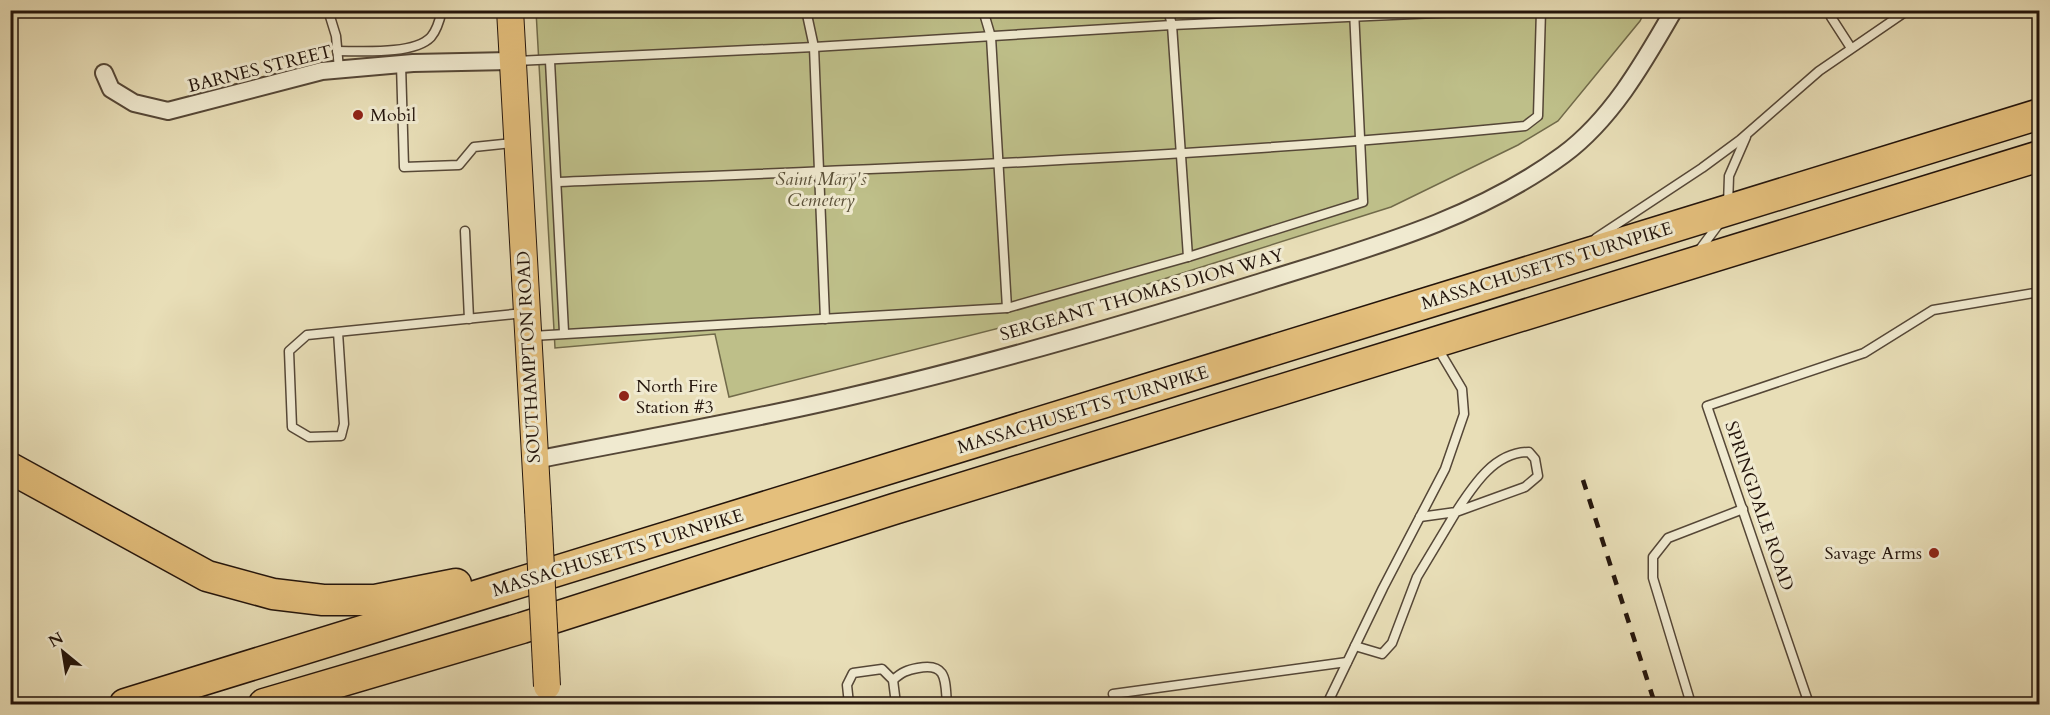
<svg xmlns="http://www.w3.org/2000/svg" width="2050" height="715" viewBox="0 0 2050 715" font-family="Cardo,serif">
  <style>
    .green { fill: #bebf89; stroke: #716a4a; stroke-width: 1.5 }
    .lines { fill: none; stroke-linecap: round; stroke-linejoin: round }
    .service-casing { stroke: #554737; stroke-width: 11 }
    .minor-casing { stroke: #554737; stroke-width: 20 }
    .primary-casing { stroke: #24150c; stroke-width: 28 }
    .motorway-casing { stroke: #24150c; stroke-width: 33 }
    .service { stroke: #f0ead0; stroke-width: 8 }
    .minor { stroke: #f0ead0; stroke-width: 16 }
    .primary { stroke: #e4bf7c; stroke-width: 26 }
    .motorway { stroke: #e4bf7c; stroke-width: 30 }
    .rail { stroke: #24150c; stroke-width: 4.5; stroke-dasharray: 10 10; stroke-linecap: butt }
    .primary-bridge-casing { stroke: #24150c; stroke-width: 28; stroke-linecap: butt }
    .primary-bridge { stroke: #e4bf7c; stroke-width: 26 }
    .poi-dot { fill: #8f2418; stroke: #f0ead0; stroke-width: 2 }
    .labels { text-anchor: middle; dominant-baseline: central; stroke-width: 6; stroke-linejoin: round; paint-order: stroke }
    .street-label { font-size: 18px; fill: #24150c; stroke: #f0ead0 }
    .poi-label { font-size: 18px; fill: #24150c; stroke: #f0ead0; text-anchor: start }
    .park-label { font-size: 18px; font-style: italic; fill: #5a5038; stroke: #f0ead0 }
  </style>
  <rect width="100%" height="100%" fill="#e8deb7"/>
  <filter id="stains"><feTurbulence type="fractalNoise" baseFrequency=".00333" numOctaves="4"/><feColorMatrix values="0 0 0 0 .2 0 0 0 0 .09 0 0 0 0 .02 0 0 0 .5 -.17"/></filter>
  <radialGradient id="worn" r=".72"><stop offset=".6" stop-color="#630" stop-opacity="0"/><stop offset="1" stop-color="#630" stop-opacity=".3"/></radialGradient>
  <path class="green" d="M536 11H1645L1640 21 1558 121 1518 145 1391 207 1050 315 729 397 715 334 555 348Z"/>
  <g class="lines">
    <g class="service-casing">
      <g id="service">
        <path d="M328 10 336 36 339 69"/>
        <path d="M806 10 814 47 825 319"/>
        <path d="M983 10 991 37 1007 308"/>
        <path d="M1168 10 1172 25 1188 257"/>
        <path d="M1832 10 1831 17 1851 48"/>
        <path d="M337 51C361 51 414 55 431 37 437 30 440 19 442 10"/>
        <path d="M516 61 814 47 1172 25 1503 10"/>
        <path d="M550 61 564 332"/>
        <path d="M401 64 404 167 459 165 474 147 513 143"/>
        <path d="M558 182C880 169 1204 158 1525 126L1538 116 1541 10"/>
        <path d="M1728 205 1729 176 1746 137"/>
        <path d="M465 231 469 319"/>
        <path d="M1596 238 1702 168 1740 140 1819 71 1908 10"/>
        <path d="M1698 252 1721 221"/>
        <path d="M338 332 344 424 341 436 309 437 292 427 289 351 307 335 524 313"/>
        <path d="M532 336 1007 308 1188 257 1363 202 1354 10"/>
        <path d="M1355 646 1382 654 1392 643 1417 577 1456 512 1525 487 1538 476 1535 459 1529 452C1494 452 1473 486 1456 512L1420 517"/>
        <path d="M893 680C902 672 907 670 918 668 948 662 945 682 947 704"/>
        <path d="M1113 694 1347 662"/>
        <path d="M849 704 847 685 853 673 882 669 893 680 896 704"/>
        <path d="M1327 704 1383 588 1445 469 1464 414 1462 389 1437 347"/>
        <path d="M1691 704 1653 578V557L1668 538 1743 509"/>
        <path d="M1809 704 1707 406 1864 353 1933 310 2040 292"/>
      </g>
    </g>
    <g class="minor-casing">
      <g id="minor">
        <path d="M104 73 111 89 134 103 168 111 322 71 413 63 513 61"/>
        <path d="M535 460C640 439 747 421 852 396 986 365 1123 325 1255 284 1361 250 1472 222 1563 155 1612 119 1644 62 1674 10"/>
      </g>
    </g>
    <g class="primary-casing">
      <path id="primary" d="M510 10 538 509"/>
    </g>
    <g class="motorway-casing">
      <g id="motorway">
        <path d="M10 468 207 576 273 594 323 600H375L456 584"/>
        <path d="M125 704 2040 114"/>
        <path d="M264 704 522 628 894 509 2040 156"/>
      </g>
    </g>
    <use href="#service" class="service"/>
    <use href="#minor" class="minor"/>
    <use href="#primary" class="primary"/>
    <use href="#motorway" class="motorway"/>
    <path class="rail" d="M1583 480 1655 704"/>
    <g class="primary-bridge-casing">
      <path id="primary-bridge" d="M538 509 547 686"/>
    </g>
    <use href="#primary-bridge" class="primary-bridge"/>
  </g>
  <g class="poi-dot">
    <circle cx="358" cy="115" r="6"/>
    <circle cx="624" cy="396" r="6"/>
    <circle cx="1934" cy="553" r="6"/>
  </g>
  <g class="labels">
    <g class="street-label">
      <text transform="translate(260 69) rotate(-14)">BARNES STREET</text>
      <text transform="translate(1547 266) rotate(-17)">MASSACHUSETTS TURNPIKE</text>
      <text transform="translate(1142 295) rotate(-16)">SERGEANT THOMAS DION WAY</text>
      <text transform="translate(529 357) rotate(-93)">SOUTHAMPTON ROAD</text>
      <text transform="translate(1083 410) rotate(-17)">MASSACHUSETTS TURNPIKE</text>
      <text transform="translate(1759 506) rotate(71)">SPRINGDALE ROAD</text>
      <text transform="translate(618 553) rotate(-17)">MASSACHUSETTS TURNPIKE</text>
    </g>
    <g class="poi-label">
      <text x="370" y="115">Mobil</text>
      <text x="636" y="386">North Fire<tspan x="636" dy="21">Station #3</tspan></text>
      <text x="1922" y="553" text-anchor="end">Savage Arms</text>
    </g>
    <g class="park-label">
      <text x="821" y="179">Saint Mary's<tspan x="821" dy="21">Cemetery</tspan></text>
    </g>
  </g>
  <rect width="2050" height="715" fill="none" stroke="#e8deb7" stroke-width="36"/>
  <rect x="12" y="12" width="2026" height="691" fill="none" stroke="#24150c" stroke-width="3"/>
  <rect x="18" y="18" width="2014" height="679" fill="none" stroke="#24150c" stroke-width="1.5"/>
  <g transform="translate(63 652) rotate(330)" stroke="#f0ead0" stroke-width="4.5" paint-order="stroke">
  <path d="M0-4.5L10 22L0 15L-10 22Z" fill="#24150c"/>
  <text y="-9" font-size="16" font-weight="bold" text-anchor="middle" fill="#24150c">N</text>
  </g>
  <rect width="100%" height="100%" filter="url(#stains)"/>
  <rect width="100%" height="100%" fill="url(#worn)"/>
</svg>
